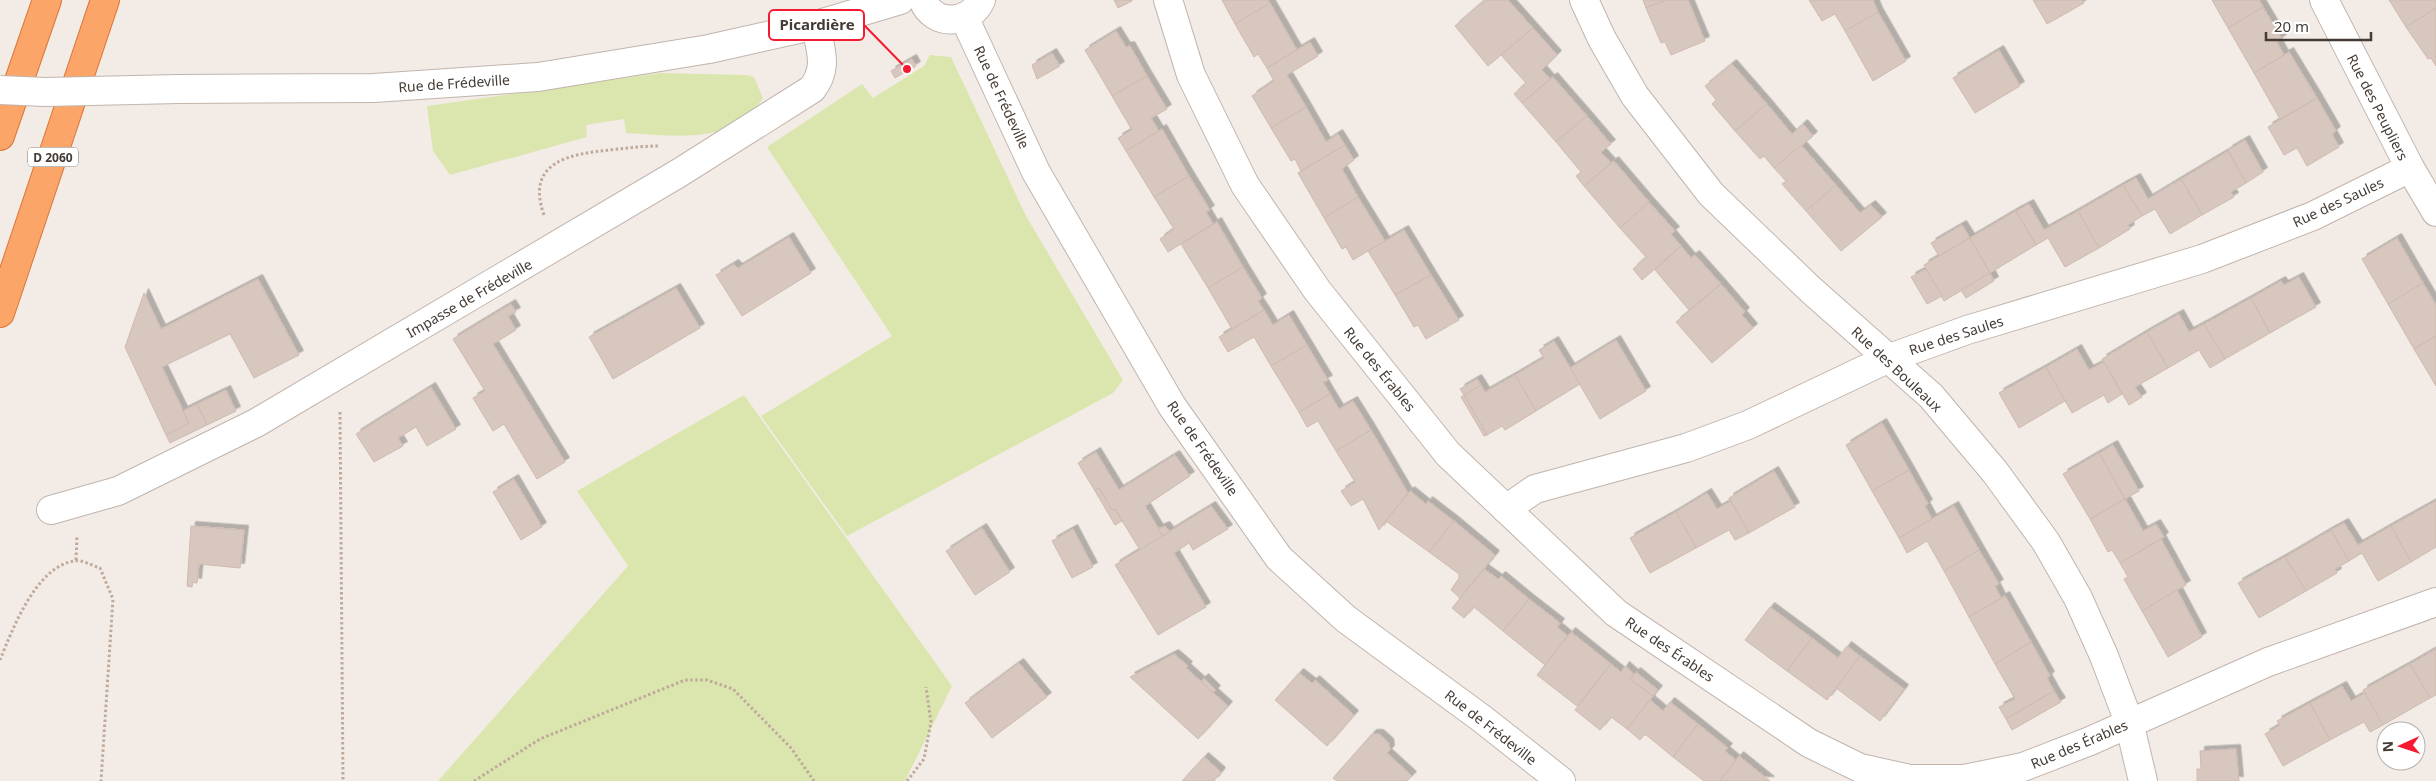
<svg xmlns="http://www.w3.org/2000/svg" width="2436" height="781" viewBox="0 0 2436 781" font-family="'Noto Sans',sans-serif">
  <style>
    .green { fill: #dbe6af }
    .building { fill: #d7c7be; stroke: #cfbaaf; filter: url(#shadow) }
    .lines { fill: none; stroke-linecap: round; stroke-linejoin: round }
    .street-casing { stroke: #c1b4ac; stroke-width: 30 }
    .highway-casing { stroke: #da7638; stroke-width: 30 }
    .path { stroke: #bfa99a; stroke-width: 3; stroke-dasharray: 2.5 2.5; stroke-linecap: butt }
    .street { stroke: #fff; stroke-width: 28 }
    .highway { stroke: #fba568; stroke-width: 28 }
    .street-bridge-casing { stroke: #c1b4ac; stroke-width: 30; stroke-linecap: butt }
    .street-bridge { stroke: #fff; stroke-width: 28 }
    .labels { text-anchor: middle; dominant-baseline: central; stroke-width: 4.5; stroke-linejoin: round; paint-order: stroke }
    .shield { fill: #fff; stroke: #7d7672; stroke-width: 1 }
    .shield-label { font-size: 12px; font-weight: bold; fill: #453b35 }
    .street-label { font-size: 14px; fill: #453b35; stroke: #fff }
    .leader { fill: none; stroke: #f61a30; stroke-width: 2 }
    .callout-dot { fill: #f61a30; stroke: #fff; stroke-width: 2 }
    .callout { fill: #fff; stroke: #f61a30; stroke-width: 2 }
    .callout-label { font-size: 15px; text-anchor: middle; font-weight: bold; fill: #453b35 }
  </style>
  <defs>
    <filter id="shadow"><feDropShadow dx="4.5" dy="-4.5" stdDeviation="0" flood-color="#0004"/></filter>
  </defs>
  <rect width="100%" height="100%" fill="#f3ece6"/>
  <g class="green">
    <path d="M930 55 951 57 1026 216 1123 380 1113 393 847 536 761 416 892 336 767 147 862 84 873 98 924 66Z"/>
    <path d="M660 73 747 75 754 77 763 98C759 103 756 109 751 114 717 144 667 135 626 133L624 119 586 125 587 137 450 175 433 151 427 106Z"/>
    <path d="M744 395 952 686 905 781H438L628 566 577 491Z"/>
  </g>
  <g class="building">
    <path d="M1114 0H1132V1L1118 8Z"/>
    <path d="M1222 0H1268L1270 3 1235 24Z"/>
    <path d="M1485 0H1508L1533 28 1488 66 1455 26Z"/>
    <path d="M1643 0H1666L1646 8Z"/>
    <path d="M1666 0H1688L1705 41 1671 55 1665 42 1661 43 1646 8Z"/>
    <path d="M1809 0H1873L1878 12 1845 31 1835 14 1822 21Z"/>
    <path d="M2033 0H2082L2084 3 2047 24Z"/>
    <path d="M2212 0H2259L2263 7 2228 28Z"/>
    <path d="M2389 0H2436V8L2406 27Z"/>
    <path d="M1270 3 1297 50 1267 68 1258 54 1254 57 1235 24Z"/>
    <path d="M2263 7 2282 39 2277 42 2284 55 2254 73 2228 28Z"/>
    <path d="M2436 8V66L2431 58 2428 59 2406 27Z"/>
    <path d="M1878 12 1906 61 1873 81 1845 31Z"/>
    <path d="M1533 28 1557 55 1542 70 1550 79 1522 103 1514 94 1526 83 1501 55Z"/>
    <path d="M1116 31 1126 47 1130 46 1147 76 1112 96 1085 50Z"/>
    <path d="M1310 42 1318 56 1287 75 1306 107 1271 128 1252 96 1274 81 1267 68Z"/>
    <path d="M1999 50 2020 86 1975 113 1953 78Z"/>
    <path d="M2289 52 2317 98 2280 119 2254 73Z"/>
    <path d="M1052 53 1060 66 1037 79 1032 65Z"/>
    <path d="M912 59 916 66 895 78 891 71Z"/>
    <path d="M1732 64 1767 104 1735 131 1712 104 1716 100 1705 86Z"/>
    <path d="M1147 76 1167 109 1151 118 1159 131 1126 151 1118 138 1132 130 1112 96Z"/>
    <path d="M1553 77 1587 116 1556 142 1522 103Z"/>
    <path d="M2317 98 2336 131 2332 134 2339 147 2307 166 2297 148 2284 155 2268 127Z"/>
    <path d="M1767 104 1792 134 1803 124 1813 136 1774 168 1764 156 1760 159 1735 131Z"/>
    <path d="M1306 107 1326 142 1338 134 1345 145 1301 171 1295 159 1291 161 1271 128Z"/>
    <path d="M1587 116 1611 144 1601 152 1611 163 1584 186 1576 176 1581 172 1556 142Z"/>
    <path d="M1162 129 1189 176 1154 197 1126 151Z"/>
    <path d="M2245 140 2263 172 2246 183 2228 150Z"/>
    <path d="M1345 145 1354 160 1342 169 1358 197 1324 218 1298 173Z"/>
    <path d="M1801 145 1836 185 1806 211 1782 184 1786 181 1774 168Z"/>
    <path d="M2228 151 2246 183 2231 192 2234 197 2202 215 2181 179Z"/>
    <path d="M1614 161 1649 202 1620 228 1584 186Z"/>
    <path d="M1189 176 1210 210 1206 212 1213 224 1168 252 1160 239 1174 229 1154 197Z"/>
    <path d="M2136 178 2148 199 2181 179 2202 215 2170 234 2155 209 2142 216 2123 185Z"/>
    <path d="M1836 185 1860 213 1871 205 1882 217 1841 251 1806 211Z"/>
    <path d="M2123 185 2142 216 2128 225 2130 229 2099 248 2078 211Z"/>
    <path d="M1358 197 1385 241 1353 260 1346 247 1342 249 1324 218Z"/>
    <path d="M1649 202 1675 231 1671 234 1681 246 1642 280 1633 269 1646 257 1620 228Z"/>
    <path d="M2029 204 2044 230 2078 211 2099 248 2065 267 2048 238 2036 245 2016 211Z"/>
    <path d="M2016 211 2036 245 1990 273 1970 238Z"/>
    <path d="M1217 222 1243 267 1208 288 1181 244Z"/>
    <path d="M1962 225 1970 238 1939 256 1931 243Z"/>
    <path d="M1404 230 1431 275 1395 295 1368 251Z"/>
    <path d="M789 237 811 273 742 316 716 275 734 264 738 268Z"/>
    <path d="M1970 238 1990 273 1944 301 1924 265Z"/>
    <path d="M2397 238 2423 283 2388 304 2362 259Z"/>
    <path d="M1681 246 1691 258 1695 255 1721 284 1689 310 1655 270Z"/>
    <path d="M1243 267 1262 298 1258 301 1264 310 1232 329 1208 288Z"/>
    <path d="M1926 269 1942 296 1927 304 1911 277Z"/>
    <path d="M1990 273 1994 281 1966 298 1961 290Z"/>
    <path d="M1431 275 1459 320 1426 339 1418 325 1414 327 1395 295Z"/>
    <path d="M2299 277 2316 307 2270 333 2251 298 2281 281 2284 285Z"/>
    <path d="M258 279 299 355 254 378 230 334 162 367 189 423 166 435 125 347 144 293 161 329Z"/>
    <path d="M2423 283 2436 305V336L2414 349 2388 304Z"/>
    <path d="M1721 284 1745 312 1742 315 1753 328 1712 363 1676 322Z"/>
    <path d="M676 288 700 328 613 379 589 337Z"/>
    <path d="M2251 298 2270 333 2225 359 2204 324Z"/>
    <path d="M511 304 516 312 508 316 516 330 493 344 565 462 537 479 504 424 493 431 473 398 485 391 453 339Z"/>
    <path d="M1264 310 1273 325 1289 315 1307 345 1271 366 1254 337 1228 352 1219 337Z"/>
    <path d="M2179 314 2189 332 2204 324 2225 359 2210 368 2199 350 2168 368 2147 332Z"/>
    <path d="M2147 332 2168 368 2135 387 2142 397 2129 405 2102 359Z"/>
    <path d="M2436 336V386L2414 349Z"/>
    <path d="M1616 340 1646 391 1600 419 1570 368Z"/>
    <path d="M1554 341 1580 384 1536 411 1515 375 1544 358 1539 350Z"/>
    <path d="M1307 345 1328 380 1323 382 1330 394 1299 412 1271 366Z"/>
    <path d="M2077 349 2089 370 2104 362 2122 394 2108 403 2104 395 2072 413 2046 367Z"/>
    <path d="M2046 367 2065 401 2019 428 1999 393Z"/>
    <path d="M1515 375 1536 411 1505 430 1502 426 1487 435 1464 395 1481 385 1485 392Z"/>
    <path d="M1477 379 1481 385 1464 395 1460 389Z"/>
    <path d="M431 387 456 429 427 446 416 427 398 438 403 446 374 462 356 434Z"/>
    <path d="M226 390 236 411 207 425 197 404Z"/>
    <path d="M1330 394 1339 409 1353 401 1371 430 1336 451 1318 421 1307 427 1299 412Z"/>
    <path d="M1464 395 1487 435 1484 436 1461 397Z"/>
    <path d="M197 404 207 425 170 443 166 435 189 423 183 411Z"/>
    <path d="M1882 423 1909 470 1872 491 1846 445Z"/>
    <path d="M1371 430 1408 493 1379 530 1363 499 1351 506 1341 491 1355 482 1336 451Z"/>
    <path d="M2113 445 2139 491 2125 499 2099 453Z"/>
    <path d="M1096 452 1119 490 1175 455 1190 476 1145 506 1163 536 1140 550 1115 509 1112 510 1099 488 1095 491 1078 463Z"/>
    <path d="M2099 453 2125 499 2090 519 2063 474Z"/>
    <path d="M1909 470 1928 504 1925 506 1932 519 1899 538 1872 491Z"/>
    <path d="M1774 471 1795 507 1749 533 1729 498Z"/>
    <path d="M514 479 542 527 521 540 493 492Z"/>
    <path d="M1099 488 1112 510 1115 509 1122 521 1115 525 1095 491Z"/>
    <path d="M1410 491 1426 504 1428 501 1454 521 1429 552 1386 521Z"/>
    <path d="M1707 493 1717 509 1731 501 1749 533 1735 540 1729 530 1696 548 1676 512Z"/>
    <path d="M2125 499 2143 531 2156 524 2164 537 2120 563 2112 550 2108 552 2090 519Z"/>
    <path d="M2436 501V547L2411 562 2391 526Z"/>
    <path d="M1211 506 1228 529 1193 550 1189 543 1174 553 1206 607 1158 635 1115 565Z"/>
    <path d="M1954 506 1979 550 1944 571 1927 541 1907 553 1899 538Z"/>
    <path d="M1676 512 1696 548 1650 573 1630 538Z"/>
    <path d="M1454 521 1495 555 1460 598 1451 590 1459 578V574L1429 552Z"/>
    <path d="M2344 523 2358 545 2391 526 2411 562 2378 581 2362 553 2349 561 2331 530Z"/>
    <path d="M191 526 244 530 240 568 199 564 197 583 193 582 192 587 187 586Z"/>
    <path d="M1165 526 1170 532 1163 536 1158 529Z"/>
    <path d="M982 528 1010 572 975 595 946 551Z"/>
    <path d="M1073 529 1093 567 1072 578 1052 541Z"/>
    <path d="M2331 530 2349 561 2335 569 2337 573 2306 591 2285 557Z"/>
    <path d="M2161 539 2186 585 2142 611 2124 579 2128 577 2120 563Z"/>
    <path d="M1979 550 1999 584 1995 586 2001 598 1969 617 1944 571Z"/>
    <path d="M2285 557 2306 591 2259 618 2238 583Z"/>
    <path d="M1484 569 1498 579 1501 576 1529 599 1503 631 1474 607 1464 618 1452 608Z"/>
    <path d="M2177 590 2202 637 2168 657 2142 611Z"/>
    <path d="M2005 596 2031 642 1995 664 1969 617Z"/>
    <path d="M1529 599 1560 623 1557 627 1568 636 1545 665 1503 631Z"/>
    <path d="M1770 607 1812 638 1787 671 1745 640Z"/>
    <path d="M1571 632 1611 664 1577 706 1537 675Z"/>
    <path d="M1812 638 1838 658 1847 646 1860 656 1827 700 1787 671Z"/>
    <path d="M2031 642 2050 676 2047 678 2054 691 2006 719 1999 707 2015 699 1995 664Z"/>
    <path d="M2436 649V695L2430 698 2410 664Z"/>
    <path d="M1174 654 1188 666 1186 668 1228 706 1198 739 1130 677Z"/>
    <path d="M1860 656 1904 689 1880 721 1836 688Z"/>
    <path d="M1019 663 1047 697 992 738 965 703Z"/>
    <path d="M1611 664 1621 672 1625 666 1634 674 1630 679 1653 696 1627 729 1611 717 1600 730 1575 710Z"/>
    <path d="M2410 664 2430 698 2383 725 2363 690Z"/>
    <path d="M1636 672 1658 690 1653 696 1630 679Z"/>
    <path d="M1299 673 1312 683 1315 680 1354 715 1327 746 1275 700Z"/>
    <path d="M1204 678 1216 690 1213 693 1201 681Z"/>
    <path d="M2342 686 2351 701 2365 693 2383 725 2370 732 2364 722 2330 740 2310 703Z"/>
    <path d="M2054 691 2061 702 2012 730 2006 719Z"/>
    <path d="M1650 700 1663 711 1670 702 1698 724 1673 757 1645 734 1640 740 1627 729Z"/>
    <path d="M2310 703 2330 740 2283 766 2265 734 2280 725 2277 721Z"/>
    <path d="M1698 724 1728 748 1725 751 1736 760 1720 781H1704L1673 757Z"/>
    <path d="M1372 734H1379L1389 743 1390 750 1387 753 1412 776 1407 781H1337L1333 778Z"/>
    <path d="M2236 749 2239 781H2197V769H2201L2200 751Z"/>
    <path d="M1739 756 1770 781H1720Z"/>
    <path d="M1204 757 1221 772 1214 781H1182Z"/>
  </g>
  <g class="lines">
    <g class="street-casing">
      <g id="street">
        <path d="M923 0C933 27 970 25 981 0"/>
        <path d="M1168 0 1191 75 1245 185 1317 290 1448 454 1616 613 1809 743 1860 768 1910 779H1964L2023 767 2090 741 2268 662 2436 602"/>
        <path d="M1584 0 1602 39 1635 96 1711 194 1811 290 1931 396 1995 472 2046 542 2078 598 2104 656 2129 722 2143 781"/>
        <path d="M2324 0 2410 168 2436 212"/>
        <path d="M964 17 1036 172 1172 406 1279 558 1346 619 1481 718 1561 781"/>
        <path d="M179 89 374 88 538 77 709 49 816 25 900 0"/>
        <path d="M1506 509 1535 489 1686 448 1748 425 1887 359 1967 330 2202 259 2313 216 2410 168"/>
        <path d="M51 510 118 491 256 423 679 173 812 89C829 67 820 50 816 25"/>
      </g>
    </g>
    <g class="highway-casing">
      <g id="highway">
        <path d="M0 136 47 0"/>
        <path d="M0 313 105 0"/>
      </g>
    </g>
    <g class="path">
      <path d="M544 215C525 162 569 154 610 150 627 148 643 146 660 146"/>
      <path d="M340 412 343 781"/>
      <path d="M76 560 77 536"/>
      <path d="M0 660C13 628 36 567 74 561 81 559 93 566 100 568L113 599 101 781"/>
      <path d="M474 781 540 739 685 680H707L733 689 791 748 814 781"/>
      <path d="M907 781 924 759 931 722 926 687"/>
    </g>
    <use href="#street" class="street"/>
    <use href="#highway" class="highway"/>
    <g class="street-bridge-casing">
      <path id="street-bridge" d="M0 90 45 92 179 89"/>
    </g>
    <use href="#street-bridge" class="street-bridge"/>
  </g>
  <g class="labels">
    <rect class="shield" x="28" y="147.5" width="50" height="19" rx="4"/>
    <g class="shield-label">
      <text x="53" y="157">D 2060</text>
    </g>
    <g class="street-label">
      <text transform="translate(454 83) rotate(-4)">Rue de Frédeville</text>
      <text transform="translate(1002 97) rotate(65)">Rue de Frédeville</text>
      <text transform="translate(2378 107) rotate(63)">Rue des Peupliers</text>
      <text transform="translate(2338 202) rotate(-25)">Rue des Saules</text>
      <text transform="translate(469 298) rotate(-30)">Impasse de Frédeville</text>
      <text transform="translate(1956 335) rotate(-18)">Rue des Saules</text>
      <text transform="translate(1380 369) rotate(51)">Rue des Érables</text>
      <text transform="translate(1897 369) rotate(43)">Rue des Bouleaux</text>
      <text transform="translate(1203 448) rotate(55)">Rue de Frédeville</text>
      <text transform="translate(1670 649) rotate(34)">Rue des Érables</text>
      <text transform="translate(1491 727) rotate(38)">Rue de Frédeville</text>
      <text transform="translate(2079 744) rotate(-23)">Rue des Érables</text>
    </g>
  </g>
  <path class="leader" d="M907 69L864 25"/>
  <circle class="callout-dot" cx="907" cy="69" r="5"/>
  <rect class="callout" x="769" y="10" width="95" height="30" rx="5"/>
  <g class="callout-label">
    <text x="817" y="30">Picardière</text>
  </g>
  <g transform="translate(2401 746) rotate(267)"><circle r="24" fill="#ffffff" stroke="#b5b1ae"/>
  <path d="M0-4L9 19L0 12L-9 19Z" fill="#f61a30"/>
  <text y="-8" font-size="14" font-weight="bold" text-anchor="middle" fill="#453b35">N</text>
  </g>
  <path d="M2266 32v8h105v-8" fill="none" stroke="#453b35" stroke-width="2.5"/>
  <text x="2274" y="32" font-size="15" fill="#453b35" stroke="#ffffff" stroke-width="4" paint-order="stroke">20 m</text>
</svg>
